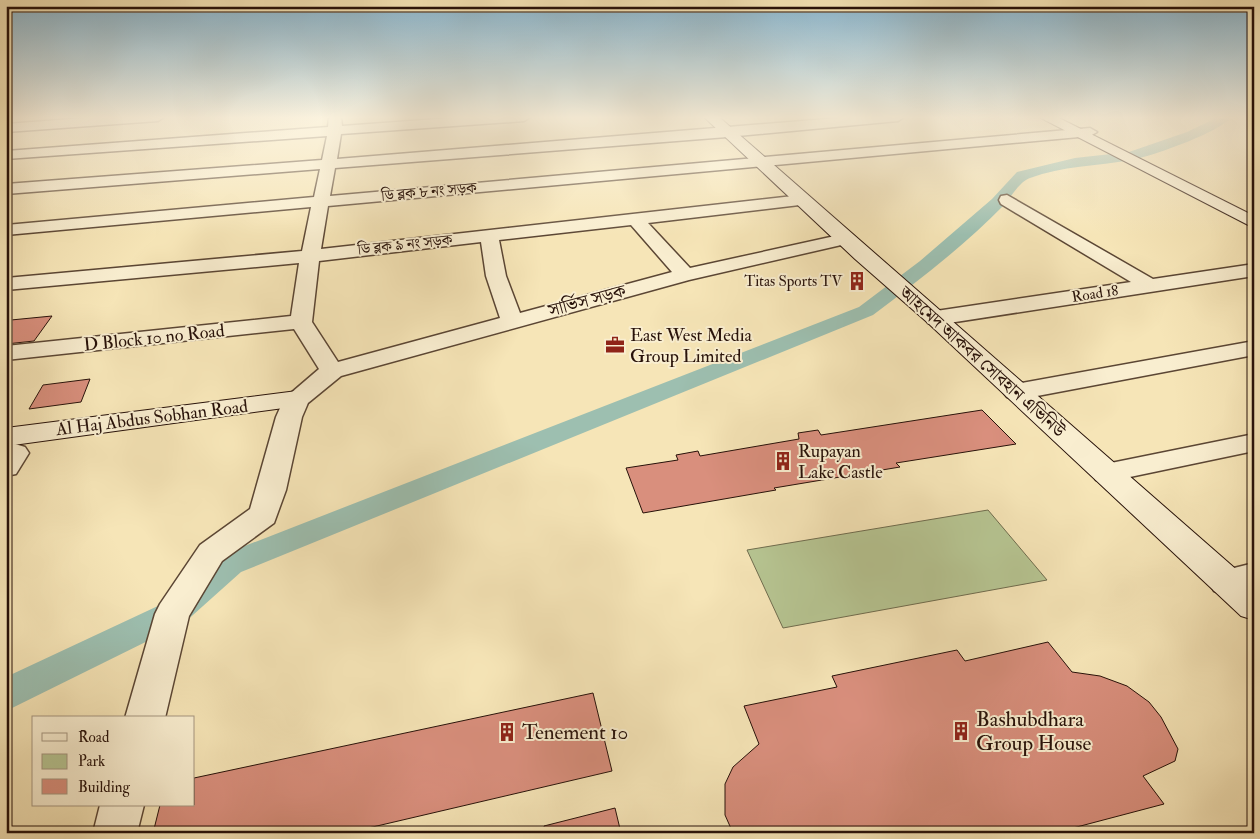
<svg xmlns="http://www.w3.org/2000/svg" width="1260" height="839" viewBox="0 0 1260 839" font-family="'IM FELL Double Pica','Noto Serif Bengali',serif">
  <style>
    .green { fill: #b7c693; stroke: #6f6c4e }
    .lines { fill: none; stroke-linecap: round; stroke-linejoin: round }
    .canal { fill: #9dbfb0; fill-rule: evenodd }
    .building { fill: #d98f7d; stroke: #271109 }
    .street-casing { stroke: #5b4634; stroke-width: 3 }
    .secondary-casing { stroke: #271109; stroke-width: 2 }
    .street { fill: #f9eed0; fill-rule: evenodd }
    .secondary { fill: #f9eed0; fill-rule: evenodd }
    .labels { text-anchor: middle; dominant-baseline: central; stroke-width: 4; stroke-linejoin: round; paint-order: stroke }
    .far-street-label { font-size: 15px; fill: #271109; stroke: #f9eed0 }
    .far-poi-label { font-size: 15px; fill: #271109; stroke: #f9eed0; text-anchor: end }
    .street-label { font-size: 18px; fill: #271109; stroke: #f9eed0 }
    .poi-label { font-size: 18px; fill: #271109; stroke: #f9eed0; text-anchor: start }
    .near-poi-label { font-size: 21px; fill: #271109; stroke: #f9eed0; text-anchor: start }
  </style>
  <rect width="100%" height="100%" fill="#f6e5b7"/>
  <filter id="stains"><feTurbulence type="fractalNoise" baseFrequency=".004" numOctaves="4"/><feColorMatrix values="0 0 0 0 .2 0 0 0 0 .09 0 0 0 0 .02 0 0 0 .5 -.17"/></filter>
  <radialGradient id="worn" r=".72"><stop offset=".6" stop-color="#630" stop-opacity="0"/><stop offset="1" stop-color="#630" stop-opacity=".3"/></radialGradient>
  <path class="green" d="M988 510 1047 580 783 628 747 550Z"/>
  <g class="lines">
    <path class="canal" d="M1218 117H1231C1221 132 1150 157 1131 160 1097 166 1062 166 1030 178 1020 181 1011 197 1004 205 964 246 918 281 873 315L241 572 184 623 6 711V677L160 605 219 556 859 307 920 261 992 199 1017 172 1075 158 1129 152 1187 132Z"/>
  </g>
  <g class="building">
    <path d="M52 316 34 341 6 344V326L11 320Z"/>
    <path d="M90 379 81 402 29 409 43 385Z"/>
    <path d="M982 410 1016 444 896 463 900 467 774 488 776 490 643 513 626 468 678 460 676 455 698 451 700 456 799 439 798 433 818 430 821 435Z"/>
    <path d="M1048 642 1072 672 1100 676 1127 686 1149 702 1161 717 1178 749 1175 761 1143 776 1164 804 1054 833H733L725 815V784L733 767 759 744 744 706 837 687 832 676 957 650 965 661Z"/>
    <path d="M593 693 612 771 347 833H153L160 805H194V778Z"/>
    <path d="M615 808 621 833H545L544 826Z"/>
  </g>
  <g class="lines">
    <g class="street-casing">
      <g id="street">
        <path d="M97 117H164L158 121 6 132V124Z"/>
        <path d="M329 117H341L342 126 464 117H530L524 121 341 134 337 159 851 117H904L898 121 727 137 335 168 330 196 1090 128 1097 132 1090 136 328 206 321 249 802 195 808 196 810 200 808 204 648 223 690 268 844 234 850 235 853 239 850 243 689 280 341 376 308 403 302 417 286 490 274 523 222 561 189 616 165 718H125L155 614 160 604 200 545 250 509 276 417 284 399 319 369 294 329 6 360V346L291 316 299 263 6 290V278L302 251 311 207 6 235V225L314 197 320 169 6 194V184L322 160 327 136 6 159V151L328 127ZM631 225 672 272 520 313 506 276 499 240ZM481 242 486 276 500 318 338 362 312 322 319 261Z"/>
        <path d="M1007 195 1153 279 1254 264V276L936 325 928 323 925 318 928 313 936 311 1131 282 1001 204 999 200 1001 196Z"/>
        <path d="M1254 341V355L1016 400 1007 397 1003 392 1007 387 1016 384Z"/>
        <path d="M1254 434V451L1106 482 1096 480 1092 473 1096 466 1106 464Z"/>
        <path d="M15 444 25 447 29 453 16 474 6 476V446Z"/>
        <path d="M1254 563V588L1226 595 1214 591 1209 582 1214 573Z"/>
        <path d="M100 805H144L137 833H93Z"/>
      </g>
    </g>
    <g class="secondary-casing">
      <g id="secondary">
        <path d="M704 117H719L1254 585V620L1241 616 928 323 855 259Z"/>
        <path d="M1039 117H1057L1254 216V228Z"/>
        <path d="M297 391 306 393 310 399 306 405 6 446V428Z"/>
      </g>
    </g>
    <use href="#street" class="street"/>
    <use href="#secondary" class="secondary"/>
  </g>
  <linearGradient id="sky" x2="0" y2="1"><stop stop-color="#8ab8d2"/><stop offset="0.5" stop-color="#fbf3df"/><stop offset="1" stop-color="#fbf3df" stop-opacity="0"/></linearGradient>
  <rect width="1260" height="235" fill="url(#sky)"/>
  <defs>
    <g id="building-bare" transform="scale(1.5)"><path d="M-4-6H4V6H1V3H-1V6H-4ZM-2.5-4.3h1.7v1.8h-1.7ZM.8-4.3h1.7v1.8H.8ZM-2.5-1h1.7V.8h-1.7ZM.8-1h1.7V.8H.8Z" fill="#8f2418" stroke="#f9eed0" stroke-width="2.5" paint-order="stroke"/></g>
    <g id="office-bare" transform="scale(1.5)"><path d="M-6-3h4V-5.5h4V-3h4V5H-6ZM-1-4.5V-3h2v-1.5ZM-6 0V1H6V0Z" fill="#8f2418" stroke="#f9eed0" stroke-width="2.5" paint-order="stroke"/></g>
  </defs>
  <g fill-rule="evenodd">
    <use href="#building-bare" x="857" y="281"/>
    <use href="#office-bare" x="615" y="345"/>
    <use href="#building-bare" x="783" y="461"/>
    <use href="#building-bare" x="961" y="731"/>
    <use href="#building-bare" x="507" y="732"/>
  </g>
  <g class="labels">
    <g class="far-street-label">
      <text transform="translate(429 192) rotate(-5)">ডি ব্লক ৮ নং সড়ক</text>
      <text transform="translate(405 245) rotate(-6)">ডি ব্লক ৯ নং সড়ক</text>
      <text transform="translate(1095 294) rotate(-9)">Road 18</text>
    </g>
    <g class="far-poi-label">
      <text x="842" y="281">Titas Sports TV</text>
    </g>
    <g class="street-label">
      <text transform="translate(587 301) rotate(-15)">সার্ভিস সড়ক</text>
      <text transform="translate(154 338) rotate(-6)">D Block 10 no Road</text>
      <text transform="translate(982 362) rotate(42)">আহমেদ আকবর সোবহান এভিনিউ</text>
      <text transform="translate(152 418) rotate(-7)">Al Haj Abdus Sobhan Road</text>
    </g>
    <g class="poi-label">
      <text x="630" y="335">East West Media<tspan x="630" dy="21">Group Limited</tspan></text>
      <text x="798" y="451">Rupayan<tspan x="798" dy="21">Lake Castle</tspan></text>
    </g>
    <g class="near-poi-label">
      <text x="976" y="719">Bashubdhara<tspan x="976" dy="24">Group House</tspan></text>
      <text x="522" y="732">Tenement 10</text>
    </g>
  </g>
  <rect width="1260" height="839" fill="none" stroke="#f6e5b7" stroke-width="25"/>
  <rect x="8" y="8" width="1245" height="824" fill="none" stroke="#271109" stroke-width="2.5"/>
  <rect x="12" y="12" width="1235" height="814" fill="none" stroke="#271109"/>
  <rect x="32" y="716" width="162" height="90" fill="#f9eed0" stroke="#a59680"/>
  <rect x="42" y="733" width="25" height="8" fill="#f9eed0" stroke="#a59680"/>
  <text x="78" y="742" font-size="15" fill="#271109">Road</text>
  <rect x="42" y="754" width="25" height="15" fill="#b7c693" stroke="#a59680"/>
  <text x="78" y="766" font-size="15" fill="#271109">Park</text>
  <rect x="42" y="779" width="25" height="15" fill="#d98f7d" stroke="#a59680"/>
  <text x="78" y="792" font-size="15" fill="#271109">Building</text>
  <rect width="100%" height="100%" filter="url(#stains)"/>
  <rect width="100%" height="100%" fill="url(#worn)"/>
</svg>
